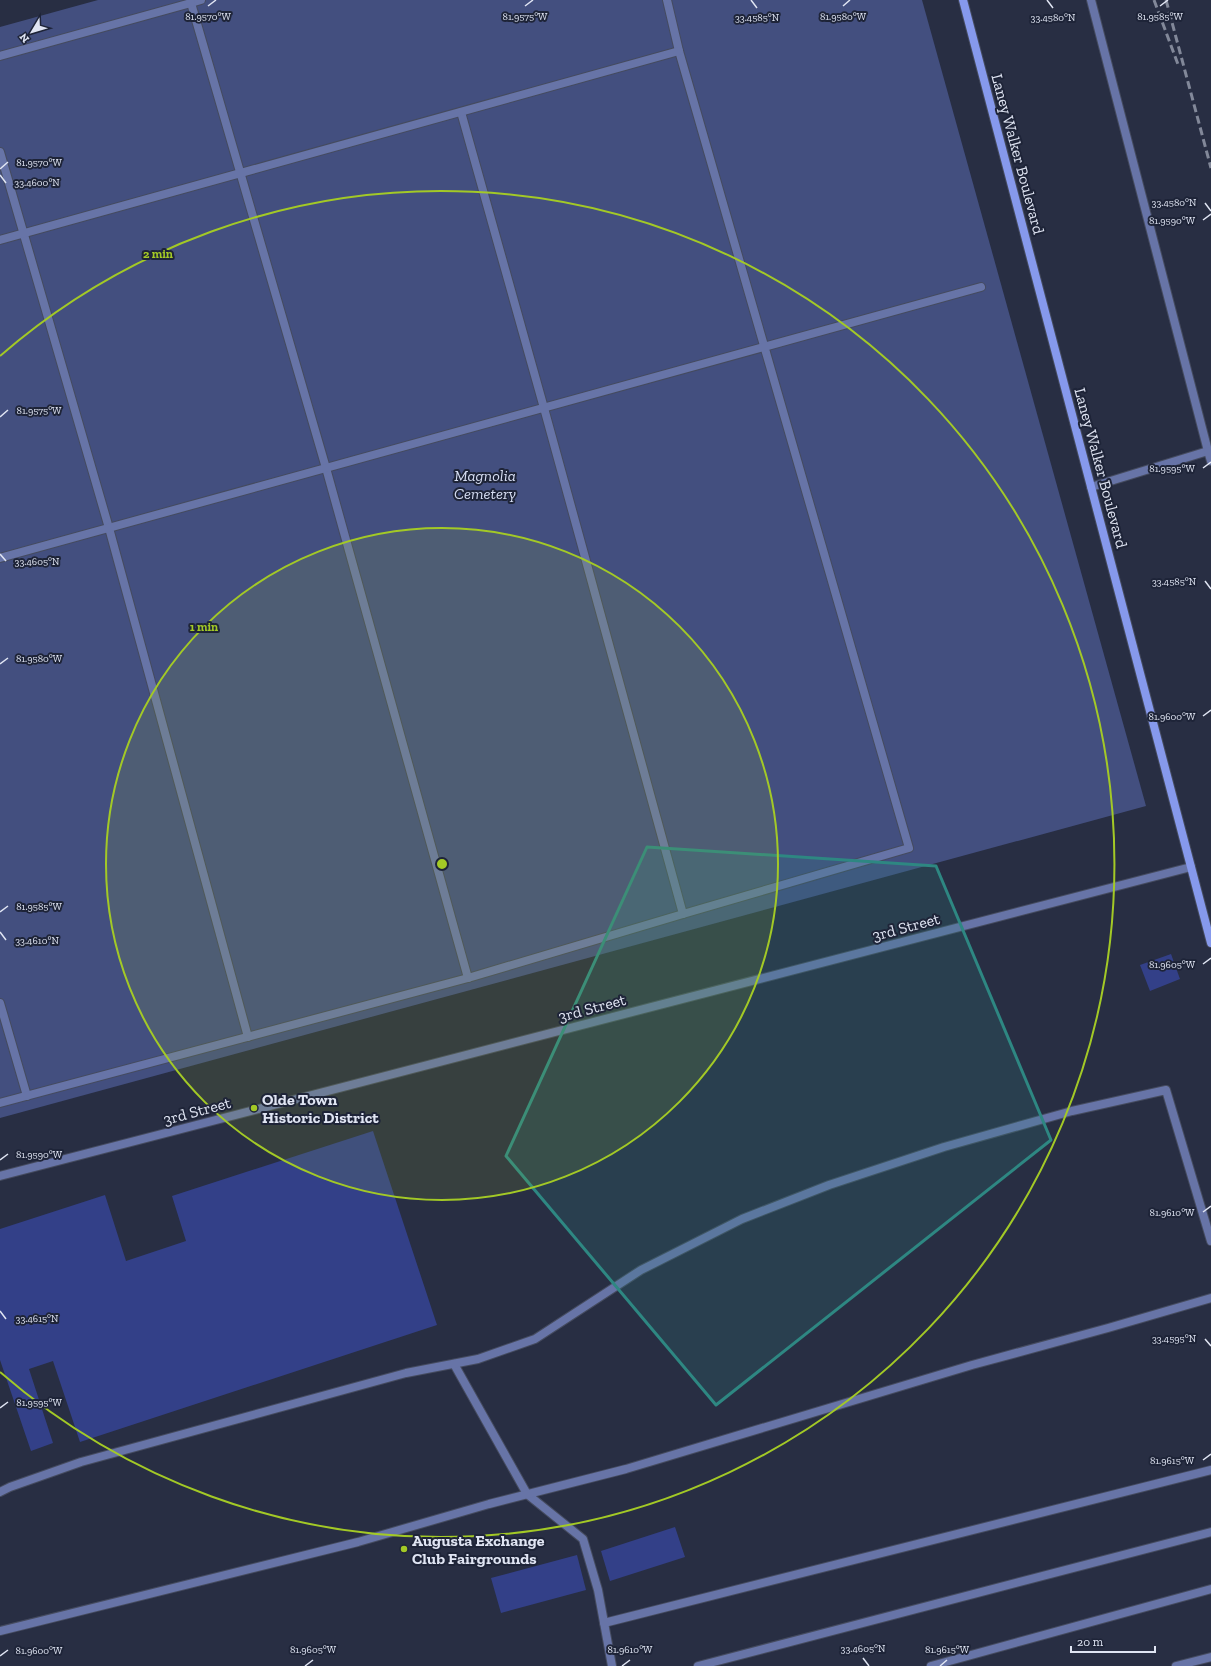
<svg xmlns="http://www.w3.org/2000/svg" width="1211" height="1666" viewBox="0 0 1211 1666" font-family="'Zilla Slab',serif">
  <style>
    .green { fill: #434f7f }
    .building { fill: #334088 }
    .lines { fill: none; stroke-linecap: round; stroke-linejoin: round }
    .service-casing { stroke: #454b5f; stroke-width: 10 }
    .minor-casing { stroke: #454b5f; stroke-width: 10 }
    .secondary-casing { stroke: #454b5f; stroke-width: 10 }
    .service { stroke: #6774a7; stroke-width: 8 }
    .minor { stroke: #6774a7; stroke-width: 8 }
    .secondary { stroke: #8699ec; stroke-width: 8 }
    .rail { stroke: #828899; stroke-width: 3; stroke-dasharray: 8 4; stroke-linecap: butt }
    .marked { fill: #2e8782; fill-opacity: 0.2; stroke: #2e8782; stroke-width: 3; stroke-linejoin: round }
    .ticks { fill: none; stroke: #e0e5f3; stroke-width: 1.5 }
    .ring { fill: none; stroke: #a3c926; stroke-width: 2 }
    .poi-dot { fill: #a3c926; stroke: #1e2438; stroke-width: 1.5 }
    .labels { text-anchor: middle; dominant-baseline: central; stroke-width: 4; stroke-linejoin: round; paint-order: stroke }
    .street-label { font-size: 16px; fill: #e0e5f3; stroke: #1e2438 }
    .park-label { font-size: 16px; font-style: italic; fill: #d7def3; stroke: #1e2438 }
    .poi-label { font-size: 16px; font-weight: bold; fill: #e0e5f3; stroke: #1e2438; text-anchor: start }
    .ticks-label { font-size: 10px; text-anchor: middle; fill: #e0e5f3; stroke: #1e2438; stroke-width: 4; stroke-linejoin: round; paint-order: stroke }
    .centre { fill: #a3c926; stroke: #1e2438; stroke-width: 2 }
    .ring-label { font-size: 12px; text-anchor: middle; font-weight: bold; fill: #a3c926; stroke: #1e2438; stroke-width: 4; stroke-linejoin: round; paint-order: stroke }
  </style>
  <rect width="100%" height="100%" fill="#282e43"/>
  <path class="green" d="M98 0H922L1146 806 0 1118V27Z"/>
  <g class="building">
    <path d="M1171 954 1180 979 1150 991 1140 965Z"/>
    <path d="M373 1131 437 1325 80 1442 53 1361 29 1369 53 1443 31 1451 0 1360V1229L105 1195 126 1261 186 1241 172 1196Z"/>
    <path d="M675 1527 685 1557 610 1581 601 1551Z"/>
    <path d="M577 1555 586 1590 501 1613 491 1578Z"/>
  </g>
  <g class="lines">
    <g class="service-casing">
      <g id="service">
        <path d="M201 0 191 3 326 468 468 978 683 914"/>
        <path d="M1091 0 1208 451 1091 487"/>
        <path d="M0 56 191 3"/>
        <path d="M461 112 544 408 683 914 909 848 679 51 667 0"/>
        <path d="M0 152 109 528 248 1037"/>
        <path d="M0 240 679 51"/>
        <path d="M1208 451 1211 461"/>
        <path d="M0 558 981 287"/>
        <path d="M0 1003 27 1096"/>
        <path d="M0 1103 468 978"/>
        <path d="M604 1623 1211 1470"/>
        <path d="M698 1666 1211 1532"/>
        <path d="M931 1666 1211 1589"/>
        <path d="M1176 1666 1211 1657"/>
      </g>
    </g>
    <g class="minor-casing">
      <g id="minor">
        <path d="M0 1176 1191 867"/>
        <path d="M454 1364 527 1494 583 1539 598 1590 612 1666"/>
        <path d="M0 1492 10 1487 81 1462 406 1373 478 1359 535 1339 641 1270 742 1219 829 1185 944 1147 1072 1111 1166 1090 1211 1241"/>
        <path d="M0 1631 358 1542 489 1504 626 1469 972 1365 1108 1328 1211 1298"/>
      </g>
    </g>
    <g class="secondary-casing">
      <path id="secondary" d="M963 0 1211 943"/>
    </g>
    <use href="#service" class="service"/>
    <use href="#minor" class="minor"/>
    <use href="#secondary" class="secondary"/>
    <g class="rail">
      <path d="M1154 0 1179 67"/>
      <path d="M1166 0 1211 168"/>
    </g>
  </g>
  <path class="marked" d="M647 847 936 866 1051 1140 716 1405 506 1156Z"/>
  <path class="ticks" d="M751 0 757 8M1047 0 1053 8M208 6 216 0M525 6 533 0M843 6 850 0M1160 6 1168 0M0 169 8 162M0 175 6 183M1205 203 1211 211M1203 220 1211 214M0 417 8 410M1203 468 1211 462M0 554 6 561M1205 581 1211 589M0 664 8 658M1203 716 1211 710M0 912 8 906M0 932 6 940M1203 964 1211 958M0 1160 8 1154M1203 1212 1211 1206M0 1311 6 1319M1205 1339 1211 1346M0 1408 8 1402M1203 1460 1211 1454M0 1656 8 1650M863 1658 869 1666M305 1666 313 1660M622 1666 630 1660M940 1666 947 1660"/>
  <circle cx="442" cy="864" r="336" fill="#a3c926" fill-opacity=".12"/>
  <g class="ring">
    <circle cx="442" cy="864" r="336"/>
    <path d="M0 356A673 673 0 1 1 0 1372"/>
  </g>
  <g class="poi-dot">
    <circle cx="254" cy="1108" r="4"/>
    <circle cx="404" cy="1549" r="4"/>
  </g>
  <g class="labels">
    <g class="street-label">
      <text transform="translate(1018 154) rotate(75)">Laney Walker Boulevard</text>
      <text transform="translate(1101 468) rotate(75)">Laney Walker Boulevard</text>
      <text transform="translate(906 927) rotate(-15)">3rd Street</text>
      <text transform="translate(592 1008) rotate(-15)">3rd Street</text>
      <text transform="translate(197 1111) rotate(-15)">3rd Street</text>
    </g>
    <g class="park-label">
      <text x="485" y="475">Magnolia<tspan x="485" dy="18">Cemetery</tspan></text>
    </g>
    <g class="poi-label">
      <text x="262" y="1099">Olde Town<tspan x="262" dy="18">Historic District</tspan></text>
      <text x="412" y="1540">Augusta Exchange<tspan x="412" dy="18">Club Fairgrounds</tspan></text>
    </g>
  </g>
  <g class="ticks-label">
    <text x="525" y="20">81.9575°W</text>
    <text x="843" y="20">81.9580°W</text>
    <text x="1160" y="20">81.9585°W</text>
    <text x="208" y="20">81.9570°W</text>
    <text x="757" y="21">33.4585°N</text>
    <text x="1053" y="21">33.4580°N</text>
    <text x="39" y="166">81.9570°W</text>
    <text x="37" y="186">33.4600°N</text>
    <text x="1174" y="206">33.4580°N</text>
    <text x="1172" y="224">81.9590°W</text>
    <text x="39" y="414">81.9575°W</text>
    <text x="1172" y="472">81.9595°W</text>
    <text x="37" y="565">33.4605°N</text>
    <text x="1174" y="585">33.4585°N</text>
    <text x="39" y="662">81.9580°W</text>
    <text x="1172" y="720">81.9600°W</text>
    <text x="39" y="910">81.9585°W</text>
    <text x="37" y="944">33.4610°N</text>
    <text x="1172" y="968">81.9605°W</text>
    <text x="39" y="1158">81.9590°W</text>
    <text x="1172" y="1216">81.9610°W</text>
    <text x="37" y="1322">33.4615°N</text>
    <text x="1174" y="1342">33.4595°N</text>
    <text x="39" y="1406">81.9595°W</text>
    <text x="1172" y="1464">81.9615°W</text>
    <text x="863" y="1652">33.4605°N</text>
    <text x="313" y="1653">81.9605°W</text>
    <text x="630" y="1653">81.9610°W</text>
    <text x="947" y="1653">81.9615°W</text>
    <text x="39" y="1654">81.9600°W</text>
  </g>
  <circle cx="442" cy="864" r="6" class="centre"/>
  <g class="ring-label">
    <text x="158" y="258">2 min</text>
    <text x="204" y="631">1 min</text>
  </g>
  <g transform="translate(32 32) rotate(232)" stroke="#1e2438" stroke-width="3" paint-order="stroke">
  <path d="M0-3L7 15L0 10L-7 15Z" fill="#e0e5f3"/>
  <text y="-6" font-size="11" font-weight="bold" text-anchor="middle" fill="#e0e5f3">N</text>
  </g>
  <path d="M1071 1646v6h84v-6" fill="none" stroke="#e0e5f3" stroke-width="2"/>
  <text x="1077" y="1646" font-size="12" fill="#e0e5f3" stroke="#1e2438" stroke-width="3" paint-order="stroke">20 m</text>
</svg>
